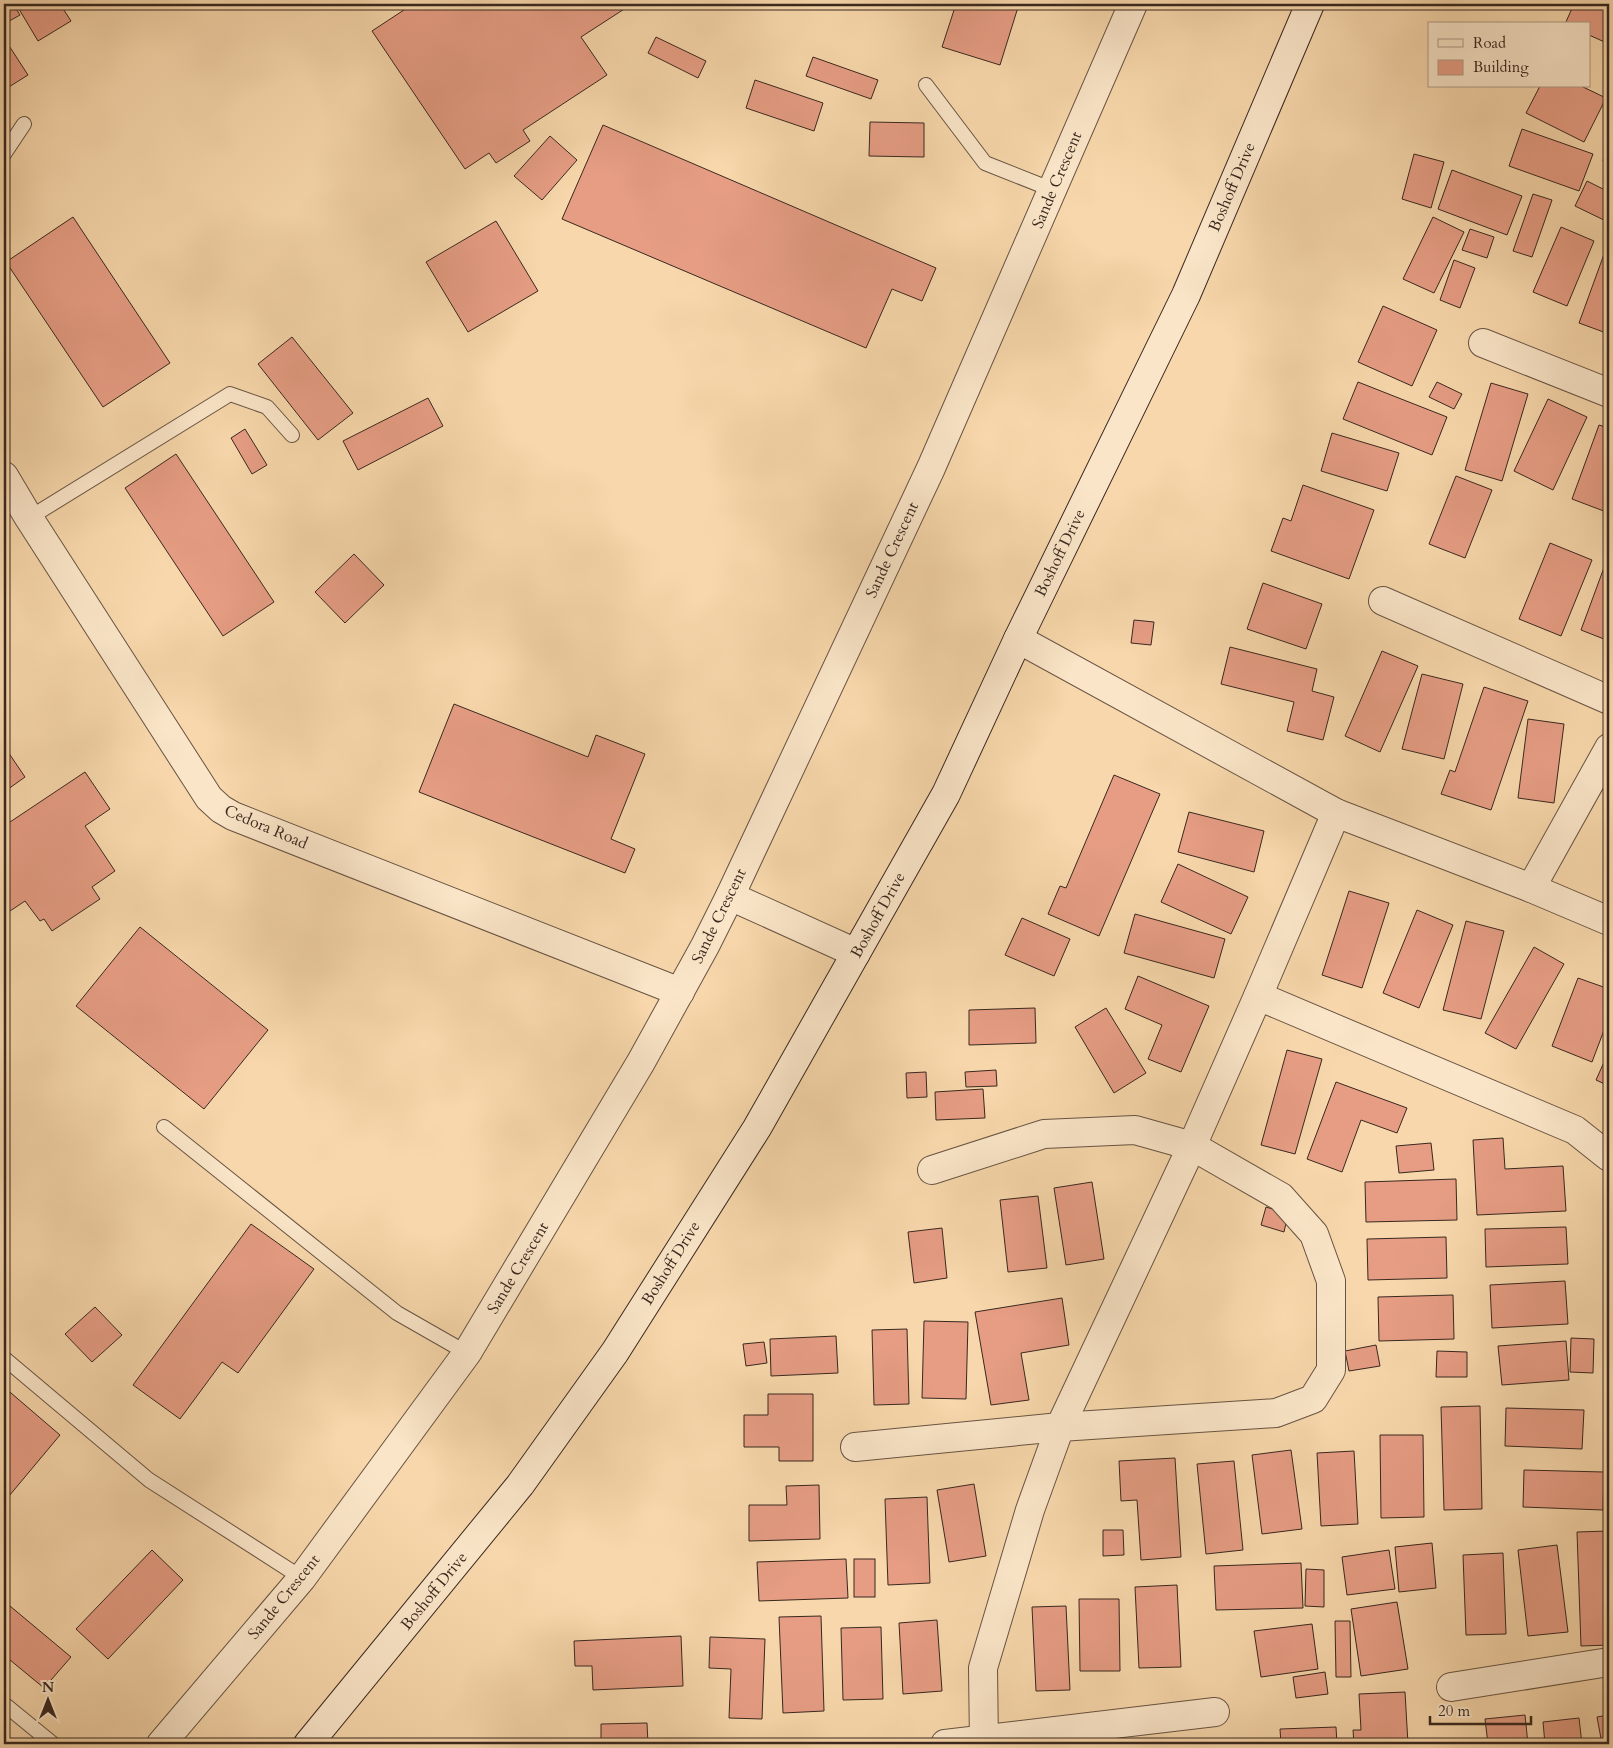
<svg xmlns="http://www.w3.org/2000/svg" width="1613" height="1748" viewBox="0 0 1613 1748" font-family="Cardo,serif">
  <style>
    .building { fill: #e69d84; stroke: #39281f }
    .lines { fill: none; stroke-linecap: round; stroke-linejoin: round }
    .service-casing { stroke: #685442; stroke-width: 16 }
    .minor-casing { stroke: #685442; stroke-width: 30 }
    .secondary-casing { stroke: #39281f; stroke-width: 30 }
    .service { stroke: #fae5c8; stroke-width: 14 }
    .minor { stroke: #fae5c8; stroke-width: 28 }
    .secondary { stroke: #fae5c8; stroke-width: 28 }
    .labels { text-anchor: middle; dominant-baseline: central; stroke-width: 4.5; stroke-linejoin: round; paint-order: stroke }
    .street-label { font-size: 16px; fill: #39281f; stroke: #fae5c8 }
  </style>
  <rect width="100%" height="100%" fill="#f7d7ab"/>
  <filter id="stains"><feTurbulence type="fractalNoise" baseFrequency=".004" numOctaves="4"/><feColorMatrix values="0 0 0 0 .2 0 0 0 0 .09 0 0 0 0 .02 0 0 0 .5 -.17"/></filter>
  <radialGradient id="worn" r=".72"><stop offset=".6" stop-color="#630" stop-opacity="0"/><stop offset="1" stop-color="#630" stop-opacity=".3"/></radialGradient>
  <g class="building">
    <path d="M4 4H13L20 15 4 24Z"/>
    <path d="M16 4H60L71 21 38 41Z"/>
    <path d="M413 4 451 5 632 4 581 37 607 75 523 130 530 141 496 163 489 153 465 169 372 31Z"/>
    <path d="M956 4H1019L1000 65 942 47Z"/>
    <path d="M1574 4H1609V44L1589 35V24H1565Z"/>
    <path d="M656 37 706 61 698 78 648 53Z"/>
    <path d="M4 38 28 75 4 90Z"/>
    <path d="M813 57 878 80 871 99 806 76Z"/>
    <path d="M755 80 823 103 814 131 746 108Z"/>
    <path d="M1540 86H1581L1606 98 1584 142 1526 113Z"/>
    <path d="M870 122 924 123V157L869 156Z"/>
    <path d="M603 125 936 268 922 301 892 289 866 348 562 219Z"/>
    <path d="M1522 129 1593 154 1579 191 1509 166Z"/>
    <path d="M1609 131V162L1603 161Z"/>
    <path d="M550 136 577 160 542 200 514 176Z"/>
    <path d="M1414 154 1444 162 1431 208 1402 199Z"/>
    <path d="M1452 170 1522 196 1507 235 1438 209Z"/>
    <path d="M1587 181 1609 192 1608 222 1575 206Z"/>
    <path d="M1533 194 1552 200 1532 257 1513 251Z"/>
    <path d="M73 217 170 363 103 407 6 262Z"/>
    <path d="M1433 217 1464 232 1434 293 1403 279Z"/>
    <path d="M496 221 538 291 468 332 426 262Z"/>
    <path d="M1561 227 1594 241 1567 306 1533 292Z"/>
    <path d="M1470 229 1494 237 1487 258 1462 250Z"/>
    <path d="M1607 246 1609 247V334L1579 323Z"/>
    <path d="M1454 260 1475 268 1460 308 1440 300Z"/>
    <path d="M1383 306 1437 330 1412 386 1358 362Z"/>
    <path d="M292 337 353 413 318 440 258 364Z"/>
    <path d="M1358 382 1447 417 1432 455 1343 419Z"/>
    <path d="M1437 382 1462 394 1454 409 1429 397Z"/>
    <path d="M1491 383 1528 394 1502 481 1465 470Z"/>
    <path d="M428 398 443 426 358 470 343 441Z"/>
    <path d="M1548 399 1587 417 1553 490 1514 471Z"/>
    <path d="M1599 425 1609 428V513L1572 499Z"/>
    <path d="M245 429 267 465 252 474 231 438Z"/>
    <path d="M1332 433 1399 453 1387 491 1321 471Z"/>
    <path d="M176 454 274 602 223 636 125 488Z"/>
    <path d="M1456 476 1492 490 1465 558 1429 544Z"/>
    <path d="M1303 485 1374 510 1349 579 1271 551 1283 518 1291 521Z"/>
    <path d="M1550 543 1592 560 1561 636 1519 619Z"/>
    <path d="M354 554 384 585 345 623 315 592Z"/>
    <path d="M1609 554V641L1581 630Z"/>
    <path d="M1263 583 1322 604 1306 649 1247 629Z"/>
    <path d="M1134 620 1154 622 1151 645 1131 643Z"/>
    <path d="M1230 647 1317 669 1312 691 1334 697 1323 740 1287 731 1294 702 1221 684Z"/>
    <path d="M1382 651 1418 666 1380 752 1345 736Z"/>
    <path d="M1422 674 1463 684 1444 759 1402 749Z"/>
    <path d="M1484 687 1528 701 1491 810 1441 794 1450 770 1455 772Z"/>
    <path d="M454 704 588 757 596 735 645 754 611 839 635 849 625 873 419 792Z"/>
    <path d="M1528 719 1564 724 1554 803 1518 798Z"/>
    <path d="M4 746 25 777 4 792Z"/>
    <path d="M85 772 110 809 85 826 115 871 92 887 100 899 52 931 44 919 40 921 25 901 4 915V826Z"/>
    <path d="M1114 775 1160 794 1099 936 1048 914 1060 886 1066 888Z"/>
    <path d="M1189 812 1264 831 1254 872 1178 852Z"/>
    <path d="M1178 864 1248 897 1231 934 1161 902Z"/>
    <path d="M1349 891 1389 903 1362 988 1322 975Z"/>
    <path d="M1417 910 1453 925 1419 1008 1383 993Z"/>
    <path d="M1135 914 1225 939 1214 978 1124 953Z"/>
    <path d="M1022 918 1070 939 1054 976 1005 955Z"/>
    <path d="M1466 921 1504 931 1481 1019 1443 1010Z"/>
    <path d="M140 927 268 1030 204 1109 76 1006Z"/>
    <path d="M1534 947 1564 964 1516 1049 1485 1033Z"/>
    <path d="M1138 976 1209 1006 1181 1072 1148 1059 1162 1025 1125 1009Z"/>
    <path d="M1578 978 1609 989V1017L1592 1062 1552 1046Z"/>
    <path d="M1035 1008 1036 1043 969 1045V1010Z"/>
    <path d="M1106 1008 1146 1073 1114 1093 1075 1027Z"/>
    <path d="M1287 1050 1322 1059 1295 1154 1261 1145Z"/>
    <path d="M1609 1051V1086L1596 1080Z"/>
    <path d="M996 1070 997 1086 966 1087 965 1072Z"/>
    <path d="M926 1072 927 1097 907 1098 906 1073Z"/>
    <path d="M1336 1082 1407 1108 1397 1133 1361 1120 1342 1172 1307 1159Z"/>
    <path d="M983 1089 985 1118 936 1120 935 1092Z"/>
    <path d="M1503 1138 1505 1169 1563 1166 1566 1211 1477 1215 1473 1140Z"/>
    <path d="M1431 1143 1434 1170 1399 1173 1396 1146Z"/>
    <path d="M1456 1179 1457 1220 1366 1222 1365 1182Z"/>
    <path d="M1092 1182 1104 1259 1066 1265 1054 1188Z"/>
    <path d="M1038 1196 1047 1268 1008 1272 1000 1200Z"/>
    <path d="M1266 1207 1288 1214 1284 1232 1261 1225Z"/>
    <path d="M251 1224 314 1269 238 1373 222 1362 180 1419 133 1385Z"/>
    <path d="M1566 1227 1568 1264 1486 1267 1485 1229Z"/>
    <path d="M942 1228 947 1278 914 1283 908 1232Z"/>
    <path d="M1446 1237 1447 1278 1368 1280 1367 1239Z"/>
    <path d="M1565 1281 1568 1324 1492 1328 1490 1285Z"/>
    <path d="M1453 1295 1454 1339 1379 1341 1378 1297Z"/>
    <path d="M1062 1298 1069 1345 1021 1353 1029 1400 991 1405 975 1312Z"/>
    <path d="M95 1307 122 1335 92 1362 65 1334Z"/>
    <path d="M924 1321 968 1322 966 1399 922 1398Z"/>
    <path d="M907 1329 909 1404 874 1405 872 1330Z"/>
    <path d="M836 1336 838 1373 771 1376 770 1339Z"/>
    <path d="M1571 1338 1594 1339 1593 1373 1570 1372Z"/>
    <path d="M1566 1341 1569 1380 1502 1385 1498 1346Z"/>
    <path d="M764 1342 767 1363 746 1366 743 1344Z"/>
    <path d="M1376 1345 1380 1366 1349 1371 1345 1351Z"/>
    <path d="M1437 1351 1467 1352V1377H1436Z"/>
    <path d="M4 1387 60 1435 4 1502Z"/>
    <path d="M768 1394H813V1461H779V1447H744V1415H768Z"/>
    <path d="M1480 1406 1482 1509 1444 1510 1441 1407Z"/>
    <path d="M1506 1408 1584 1410 1582 1449 1505 1446Z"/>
    <path d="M1380 1435H1423L1424 1517 1381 1518Z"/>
    <path d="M1291 1450 1302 1529 1262 1534 1252 1455Z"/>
    <path d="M1354 1451 1358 1524 1321 1526 1317 1453Z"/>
    <path d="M1175 1458 1181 1557 1141 1560 1137 1500 1121 1501 1119 1461Z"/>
    <path d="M1234 1461 1243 1550 1206 1554 1197 1464Z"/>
    <path d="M1524 1470 1604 1472 1603 1510 1523 1507Z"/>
    <path d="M974 1484 986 1556 949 1562 937 1490Z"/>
    <path d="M819 1485 820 1539 749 1541V1505H787L786 1486Z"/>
    <path d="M927 1497 930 1583 888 1585 885 1499Z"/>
    <path d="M1103 1530H1123L1124 1555 1103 1556Z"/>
    <path d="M1609 1531V1645L1581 1646 1577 1532Z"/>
    <path d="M1432 1543 1436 1588 1399 1592 1395 1547Z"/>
    <path d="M1557 1545 1568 1632 1528 1636 1518 1550Z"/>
    <path d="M152 1550 183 1580 108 1659 76 1629Z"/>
    <path d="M1389 1550 1395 1589 1347 1595 1342 1557Z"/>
    <path d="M1503 1553 1506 1634 1466 1635 1463 1555Z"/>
    <path d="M846 1559 848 1598 759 1601 757 1562Z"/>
    <rect x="854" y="1559" width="21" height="38"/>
    <path d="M1301 1563 1303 1608 1216 1610 1214 1566Z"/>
    <path d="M1306 1569 1324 1570V1607L1305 1606Z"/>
    <path d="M1177 1585 1181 1667 1139 1668 1135 1587Z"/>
    <path d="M1079 1599H1119L1120 1671H1080Z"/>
    <path d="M4 1601 71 1657 44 1688 4 1655Z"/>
    <path d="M1397 1602 1408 1669 1361 1676 1351 1609Z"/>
    <path d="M1066 1606 1070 1690 1036 1691 1032 1607Z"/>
    <path d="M821 1616 824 1711 783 1713 779 1617Z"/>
    <path d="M937 1620 942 1691 903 1694 899 1623Z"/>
    <path d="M1335 1621H1350L1351 1677H1336Z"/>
    <path d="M1312 1624 1318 1669 1261 1677 1254 1631Z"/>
    <path d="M881 1627 883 1699 843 1700 841 1628Z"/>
    <path d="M681 1636 683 1686 593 1690 592 1666H575L574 1641Z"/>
    <path d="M710 1637 765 1639 762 1719 729 1718 731 1669 709 1668Z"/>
    <path d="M1325 1672 1328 1694 1296 1698 1293 1677Z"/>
    <path d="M1405 1692 1408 1744H1354L1353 1730H1361L1359 1694Z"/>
    <path d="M1525 1715 1528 1744H1488L1485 1719Z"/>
    <path d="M1609 1715V1744H1602L1597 1717Z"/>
    <path d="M1579 1718 1582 1744H1545L1543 1722Z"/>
    <path d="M647 1723 648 1744H601V1724Z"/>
    <path d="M1336 1727 1337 1744H1281L1280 1729Z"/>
  </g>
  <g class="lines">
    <g class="service-casing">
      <g id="service">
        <path d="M926 85 985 163 1053 190"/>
        <path d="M4 154 24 124"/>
        <path d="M29 518 230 394 267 407 292 435"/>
        <path d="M164 1127 397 1313 467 1353"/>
        <path d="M4 1358 149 1480 302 1578"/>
        <path d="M4 1704 53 1744"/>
      </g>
    </g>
    <g class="minor-casing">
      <g id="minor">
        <path d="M1483 343 1609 393"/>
        <path d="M4 476 29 518 209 798 221 809 233 816 680 992"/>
        <path d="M1383 601 1609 700"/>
        <path d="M1018 639 1336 813 1531 888 1609 921"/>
        <path d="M1531 888 1609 748"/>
        <path d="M730 896 856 953"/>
        <path d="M1258 996 1575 1130 1609 1157"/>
        <path d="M855 1447 1060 1427 1276 1413 1313 1399 1331 1370V1281L1314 1234 1281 1197 1192 1146 1135 1130 1044 1134 932 1170"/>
        <path d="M1451 1687 1609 1662"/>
        <path d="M161 1744 302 1578 467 1353 641 1062 705 946 730 896 931 468 1133 4"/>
        <path d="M945 1744 1215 1712"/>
        <path d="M984 1744 983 1668 1030 1510 1060 1427 1192 1146 1258 996 1336 813"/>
      </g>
    </g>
    <g class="secondary-casing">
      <path id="secondary" d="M308 1744 520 1485 615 1352 757 1128 946 794 1018 639 1186 295 1310 4"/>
    </g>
    <use href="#service" class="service"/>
    <use href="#minor" class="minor"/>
    <use href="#secondary" class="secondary"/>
  </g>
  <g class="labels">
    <g class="street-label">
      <text transform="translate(1057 180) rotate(-67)">Sande Crescent</text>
      <text transform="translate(1232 187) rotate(-67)">Boshoff Drive</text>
      <text transform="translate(892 550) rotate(-65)">Sande Crescent</text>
      <text transform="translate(1060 553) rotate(-64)">Boshoff Drive</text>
      <text transform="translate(266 827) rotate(23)">Cedora Road</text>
      <text transform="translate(878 915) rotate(-61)">Boshoff Drive</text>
      <text transform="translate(719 916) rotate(-64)">Sande Crescent</text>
      <text transform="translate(671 1263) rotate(-58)">Boshoff Drive</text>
      <text transform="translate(518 1268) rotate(-59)">Sande Crescent</text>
      <text transform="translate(434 1591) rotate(-51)">Boshoff Drive</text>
      <text transform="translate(284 1597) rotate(-51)">Sande Crescent</text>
    </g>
  </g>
  <rect width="1613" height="1748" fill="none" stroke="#f7d7ab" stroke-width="20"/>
  <rect x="5" y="5" width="1603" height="1738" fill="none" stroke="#39281f" stroke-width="2.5"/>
  <rect x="10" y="10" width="1593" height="1728" fill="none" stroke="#39281f"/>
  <rect x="1428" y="22" width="162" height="65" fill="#fae5c8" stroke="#ad9984"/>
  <rect x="1438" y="39" width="25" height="8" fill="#fae5c8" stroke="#ad9984"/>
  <text x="1473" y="48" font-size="15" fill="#39281f">Road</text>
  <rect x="1438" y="60" width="25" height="15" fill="#e69d84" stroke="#ad9984"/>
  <text x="1473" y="72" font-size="15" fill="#39281f">Building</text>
  <g transform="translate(48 1700)" stroke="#fae5c8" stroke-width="4" paint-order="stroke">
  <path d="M0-4L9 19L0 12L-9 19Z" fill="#39281f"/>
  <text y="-8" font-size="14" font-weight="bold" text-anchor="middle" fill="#39281f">N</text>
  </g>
  <path d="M1430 1716v8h101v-8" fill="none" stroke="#39281f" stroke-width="2.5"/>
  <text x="1438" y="1716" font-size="15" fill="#39281f" stroke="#fae5c8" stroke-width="4" paint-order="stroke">20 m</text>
  <rect width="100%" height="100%" filter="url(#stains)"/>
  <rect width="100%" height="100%" fill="url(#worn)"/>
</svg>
